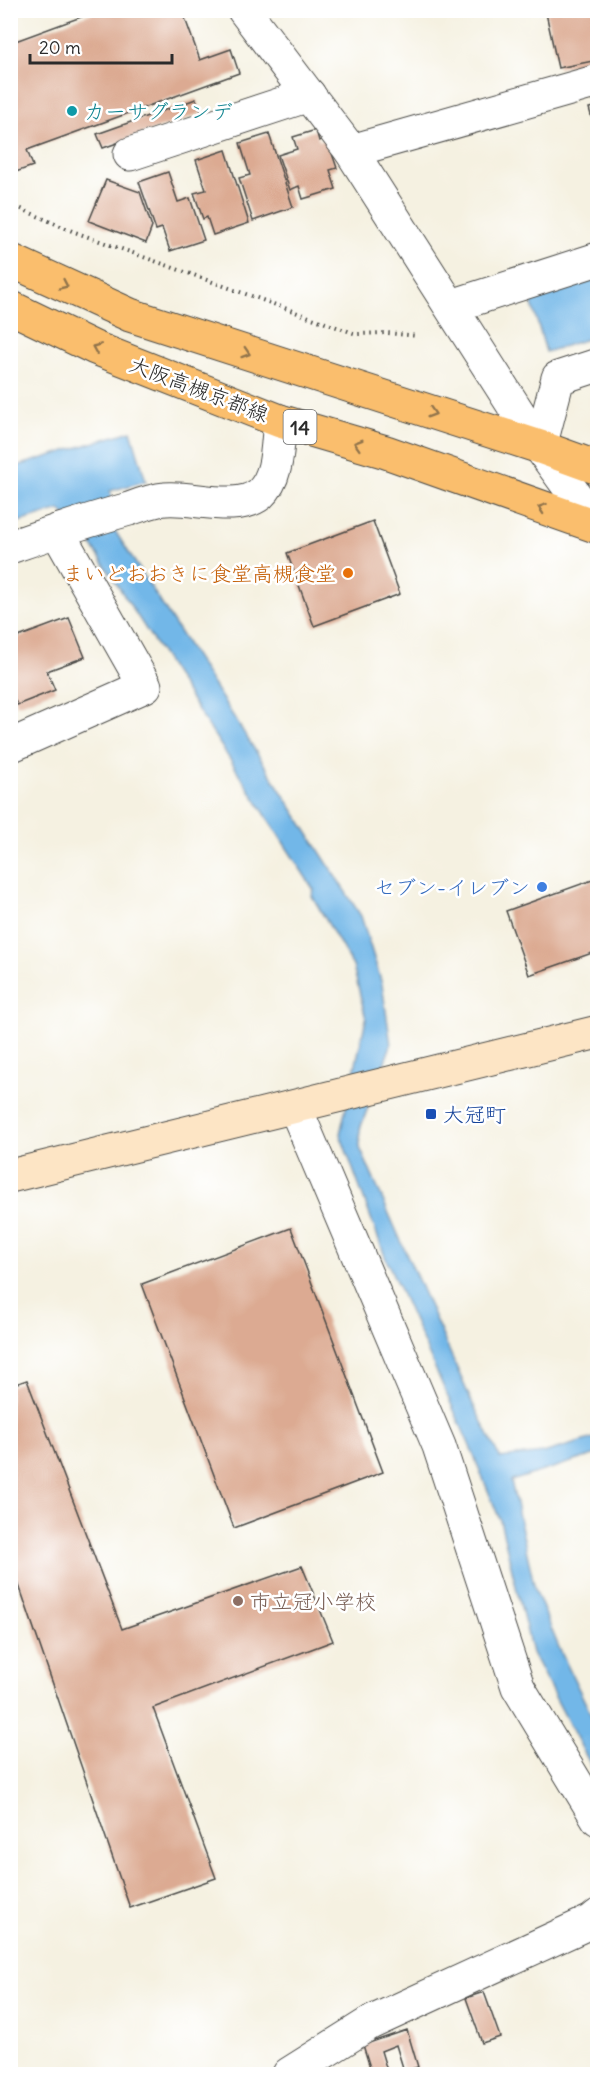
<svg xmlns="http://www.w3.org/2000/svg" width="608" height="2085" viewBox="0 0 608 2085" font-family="Delius,'Klee One',sans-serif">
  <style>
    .water { fill: #72b7e8; stroke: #4e718a; stroke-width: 1.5 }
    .building { fill: #dcaa92 }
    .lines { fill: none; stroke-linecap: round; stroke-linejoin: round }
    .street-casing { stroke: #494946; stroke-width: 35 }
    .secondary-casing { stroke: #494946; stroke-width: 35 }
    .primary-casing { stroke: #494946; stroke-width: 35 }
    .path { stroke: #494946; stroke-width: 4; stroke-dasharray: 1.5 4.5; stroke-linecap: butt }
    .street { stroke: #fff; stroke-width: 33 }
    .secondary { stroke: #fde5c5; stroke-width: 33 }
    .primary { stroke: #fabe6d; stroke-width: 33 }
    .oneway { stroke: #92744c }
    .culture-dot { fill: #0f9aa8; stroke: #fff; stroke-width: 2 }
    .food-dot { fill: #e8710a; stroke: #fff; stroke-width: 2 }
    .shop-dot { fill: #3f7fe0; stroke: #fff; stroke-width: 2 }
    .transit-dot { fill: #1a4fb4; stroke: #fff; stroke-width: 2 }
    .education-dot { fill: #8d6e63; stroke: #fff; stroke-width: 2 }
    .labels { text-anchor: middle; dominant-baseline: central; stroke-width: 5; stroke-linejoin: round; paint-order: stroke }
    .shield { fill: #fff; stroke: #6b6b6b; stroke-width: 1.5 }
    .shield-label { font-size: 20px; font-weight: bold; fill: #2b2b2b }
    .culture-label { font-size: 21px; fill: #0d838f; stroke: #fff; text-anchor: start }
    .street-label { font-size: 21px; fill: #2b2b2b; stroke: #fff }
    .food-label { font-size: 21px; fill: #c56008; stroke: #fff; text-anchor: end }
    .shop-label { font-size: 21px; fill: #366cbe; stroke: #fff; text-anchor: end }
    .transit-label { font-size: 21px; fill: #164399; stroke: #fff; text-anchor: start }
    .education-label { font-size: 21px; fill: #785e54; stroke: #fff; text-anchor: start }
  </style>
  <rect width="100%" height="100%" fill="#fff"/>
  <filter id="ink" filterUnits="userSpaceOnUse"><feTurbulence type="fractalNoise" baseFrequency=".0167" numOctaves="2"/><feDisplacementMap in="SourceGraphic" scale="12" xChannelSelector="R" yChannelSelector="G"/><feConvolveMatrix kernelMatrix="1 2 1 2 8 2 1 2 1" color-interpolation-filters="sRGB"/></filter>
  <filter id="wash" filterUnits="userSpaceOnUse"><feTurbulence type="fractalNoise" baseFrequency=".008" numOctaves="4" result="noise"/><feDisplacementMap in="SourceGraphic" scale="24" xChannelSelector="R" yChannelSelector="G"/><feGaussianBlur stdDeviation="1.35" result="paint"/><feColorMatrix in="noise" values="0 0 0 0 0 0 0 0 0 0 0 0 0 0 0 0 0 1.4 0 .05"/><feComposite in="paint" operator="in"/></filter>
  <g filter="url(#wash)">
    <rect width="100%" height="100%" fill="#f5f1e1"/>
    <g class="water">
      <path d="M597 275V336L546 352 530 297Z"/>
      <path d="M131 431 146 481 110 491 115 531 361 916 382 984 391 1045 360 1129V1148L470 1398 500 1458 543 1453 597 1437V1454L511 1481 535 1589 560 1650 597 1727V1777L532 1653 500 1520 469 1444 386 1259 340 1134 366 1019 353 966 312 896 314 890 91 544 60 510 11 524V468Z"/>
    </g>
    <g id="blocks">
      <g class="building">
        <path d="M100 10H182L200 60 231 49 239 73 27 150 33 166 10 174V43Z"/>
        <path d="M561 10H598V40L594 41 598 60 558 68 546 13Z"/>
        <path d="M196 99 202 113 103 148 97 134Z"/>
        <path d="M598 106V137H597L589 108Z"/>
        <path d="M316 130 319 141 325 139 329 145 337 168 330 170 336 189 303 199 299 186 290 190 278 155 297 149 293 137Z"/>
        <path d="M269 134 293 207 253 221 239 178 250 175 240 143Z"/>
        <path d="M226 150 249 223 213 235 207 217 203 219 194 193 206 190 196 160Z"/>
        <path d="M168 172 178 202 190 198 204 240 170 251 162 228 156 230 139 182Z"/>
        <path d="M106 180 140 192 152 227 146 243 89 221Z"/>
        <path d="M373 521 400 594 314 626 287 553Z"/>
        <path d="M69 618 85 657 47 671 55 690 17 705 10 689V640Z"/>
        <path d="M598 878V951L529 975 506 911Z"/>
        <path d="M291 1228 383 1472 234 1528 142 1284Z"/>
        <path d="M27 1380 122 1629 302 1566 333 1641 153 1708 216 1878 130 1908 10 1559V1386Z"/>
        <path d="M484 1992 500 2037 482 2043 466 1998Z"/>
        <path d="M407 2030 418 2067 404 2071 396 2045 381 2051 388 2074H372L363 2045Z"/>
      </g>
    </g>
  </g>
  <g filter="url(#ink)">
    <use href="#blocks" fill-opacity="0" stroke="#494946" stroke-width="1.5"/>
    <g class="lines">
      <g class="street-casing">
        <g id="street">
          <path d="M244 10 351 151 540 447"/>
          <path d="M351 151 598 81"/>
          <path d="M130 154 309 95"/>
          <path d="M452 306 598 259"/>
          <path d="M598 365 558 378 540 447 598 527"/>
          <path d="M10 547C50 533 89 520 129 509 140 505 153 500 165 499 192 496 237 513 260 494 279 477 277 444 280 421"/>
          <path d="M10 746 145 686 57 531"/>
          <path d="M295 1107 439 1446 518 1687 598 1819"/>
          <path d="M289 2074 370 2023 592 1921 598 1916"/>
        </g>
      </g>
      <g class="secondary-casing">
        <path id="secondary" d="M10 1176 598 1032"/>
      </g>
      <g class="primary-casing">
        <g id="primary">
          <path d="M10 260 130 315 540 447 598 468"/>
          <path d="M10 307 95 348 280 421 386 452 598 527"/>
        </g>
      </g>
      <path class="path" d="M10 204 72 231 356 334 387 333 418 336"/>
      <use href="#street" class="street"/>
      <use href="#secondary" class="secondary"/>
      <use href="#primary" class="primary"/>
    </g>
    <defs><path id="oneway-chevron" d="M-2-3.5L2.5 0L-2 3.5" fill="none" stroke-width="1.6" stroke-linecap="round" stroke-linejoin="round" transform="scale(1.5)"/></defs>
    <g class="oneway">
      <use href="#oneway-chevron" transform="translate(64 285) rotate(25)"/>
      <use href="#oneway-chevron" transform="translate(96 348) rotate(-157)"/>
      <use href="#oneway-chevron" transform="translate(246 353) rotate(18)"/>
      <use href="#oneway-chevron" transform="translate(432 413) rotate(17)"/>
      <use href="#oneway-chevron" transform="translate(358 444) rotate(-163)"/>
      <use href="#oneway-chevron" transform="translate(542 508) rotate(-161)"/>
    </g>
  </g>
  <circle class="culture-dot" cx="72" cy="111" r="6"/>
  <circle class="food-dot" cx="348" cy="573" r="6"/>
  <circle class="shop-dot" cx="542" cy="887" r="6"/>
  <rect class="transit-dot" x="425" y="1108" width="12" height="12" rx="3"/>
  <circle class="education-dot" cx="238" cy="1601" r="6"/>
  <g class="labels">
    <rect class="shield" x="283.5" y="410" width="33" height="34" rx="4.5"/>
    <g class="shield-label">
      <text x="300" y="427">14</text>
    </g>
    <g class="culture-label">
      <text x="84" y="111">カーサグランデ</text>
    </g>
    <g class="street-label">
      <text transform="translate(199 389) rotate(21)">大阪高槻京都線</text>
    </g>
    <g class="food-label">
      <text x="336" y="573">まいどおおきに食堂高槻食堂</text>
    </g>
    <g class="shop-label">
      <text x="530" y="887">セブン-イレブン</text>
    </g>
    <g class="transit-label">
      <text x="443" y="1114">大冠町</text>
    </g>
    <g class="education-label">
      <text x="250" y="1601">市立冠小学校</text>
    </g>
  </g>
  <rect width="608" height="2085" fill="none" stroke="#fff" stroke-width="36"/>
  <path d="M30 54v9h142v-9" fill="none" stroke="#2b2b2b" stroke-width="3"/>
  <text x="39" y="54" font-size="18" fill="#2b2b2b" stroke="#ffffff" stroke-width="4.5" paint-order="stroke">20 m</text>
</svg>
